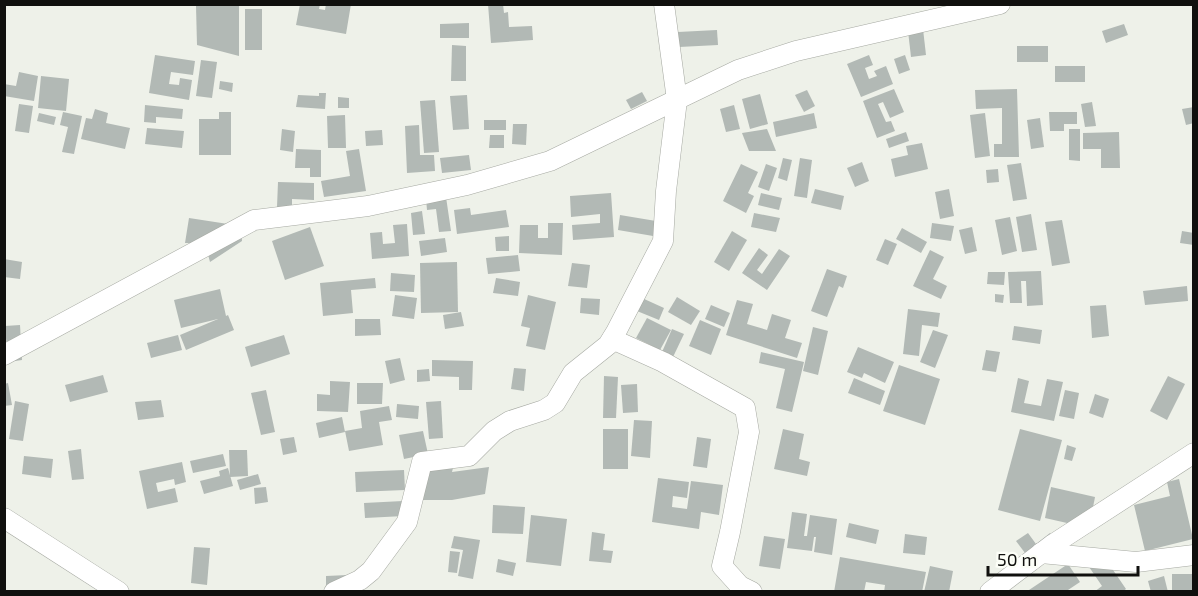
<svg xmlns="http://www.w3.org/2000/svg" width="1198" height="596" viewBox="0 0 1198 596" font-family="'Exo 2',sans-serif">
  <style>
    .building { fill: #b2b9b5 }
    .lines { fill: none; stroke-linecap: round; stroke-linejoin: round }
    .minor-casing { stroke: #a6a9a2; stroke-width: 21 }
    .minor { stroke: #fff; stroke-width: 20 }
  </style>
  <rect width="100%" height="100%" fill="#eef1e9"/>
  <g class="building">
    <path d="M300 4H320L319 9 325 10 326 4H351L346 34 296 25Z"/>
    <path d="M488 4H503L504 13 508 12 509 27 532 26 533 40 491 43Z"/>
    <path d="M196 6H239V56L197 45Z"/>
    <rect x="245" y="9" width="17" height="41"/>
    <path d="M469 23V38H440V24Z"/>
    <path d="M1124 24 1128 35 1106 43 1102 31Z"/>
    <path d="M923 29 926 55 911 57 908 31Z"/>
    <path d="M717 30 718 45 679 47 678 32Z"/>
    <path d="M452 45 466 46V81H451Z"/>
    <rect x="1017" y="46" width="31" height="16"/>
    <path d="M155 55 195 61 193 75 171 72 169 84 179 85 180 78 192 80 189 100 149 93Z"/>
    <path d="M869 55 873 65 865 68 869 79 877 76 874 71 886 66 893 84 861 97 847 64Z"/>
    <path d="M905 55 910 70 899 74 894 59Z"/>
    <path d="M201 60 217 62 212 98 196 96Z"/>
    <rect x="1055" y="66" width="30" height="16"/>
    <path d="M19 72 38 76 34 101 4 96V84L16 86Z"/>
    <path d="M41 76 69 79 66 111 38 108Z"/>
    <path d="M220 81 233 83 232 92 219 89Z"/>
    <path d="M894 89 904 112 890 118 883 102 878 104 886 122 891 121 895 131 877 138 863 101Z"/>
    <path d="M1017 89 1019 157H994V144H1002V108L976 109 975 90Z"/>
    <path d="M807 90 815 106 804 112 795 95Z"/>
    <path d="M642 92 647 101 631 109 626 100Z"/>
    <path d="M319 93H326L325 109 296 107 298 95 319 96Z"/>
    <path d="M760 94 768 124 750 129 742 99Z"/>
    <path d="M467 95 469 129 453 130 450 96Z"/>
    <path d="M338 97 349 98V108H338Z"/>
    <path d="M435 100 439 152 424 153 420 101Z"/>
    <path d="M1092 102 1096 126 1085 127 1081 104Z"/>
    <path d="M19 104 33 106 29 133 15 131Z"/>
    <path d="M145 105 183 109 182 119 156 117V123L144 122Z"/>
    <path d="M734 105 740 129 726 132 720 109Z"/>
    <path d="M1194 107V123L1186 125 1182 109Z"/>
    <path d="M95 109 108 113 106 123 130 128 125 149 81 139 86 118 92 119Z"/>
    <path d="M63 112 82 116 74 154 62 152 68 127 60 125Z"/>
    <path d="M219 112H231V155H199V119H219Z"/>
    <path d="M1049 112H1077V124H1064V131H1050Z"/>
    <path d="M39 113 56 117 54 125 37 121Z"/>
    <path d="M814 113 817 128 776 137 773 122Z"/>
    <path d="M985 113 990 156 975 158 970 115Z"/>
    <path d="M345 115 346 148H328L327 116Z"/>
    <path d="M1040 118 1044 147 1031 149 1027 120Z"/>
    <rect x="484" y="120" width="22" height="10"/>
    <path d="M513 124H527L526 145 512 144Z"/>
    <path d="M419 125 420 155H434L435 171 407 173 405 126Z"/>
    <path d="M147 128 184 131 182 148 145 144Z"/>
    <path d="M282 129 295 131 293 152 280 150Z"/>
    <path d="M767 129 776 151H749L742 133Z"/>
    <path d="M1069 129H1080V161L1069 160Z"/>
    <path d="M382 130 383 145 366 146 365 131Z"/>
    <path d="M906 132 909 141 889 148 886 139Z"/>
    <path d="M1119 132 1120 168H1101V149H1083V133Z"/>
    <path d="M490 135H504V148H489Z"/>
    <path d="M922 143 928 169 895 177 891 159 908 155 906 146Z"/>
    <path d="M296 149 321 150V177H310V168H295Z"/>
    <path d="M359 149 366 191 324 197 321 181 350 176 346 151Z"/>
    <path d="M469 155 471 170 442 173 440 158Z"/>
    <path d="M783 158 792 160 787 181 778 178Z"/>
    <path d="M800 158 812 160 807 198 794 196Z"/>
    <path d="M862 162 869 181 855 187 847 168Z"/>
    <path d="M1021 163 1027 199 1013 201 1007 165Z"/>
    <path d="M741 164 758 172 748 193 754 196 746 213 723 201Z"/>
    <path d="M766 164 777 168 769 191 758 187Z"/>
    <path d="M998 169 999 182 987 183 986 170Z"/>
    <path d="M278 182 314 183V200L292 199V207H277Z"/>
    <path d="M815 189 844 196 841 210 811 203Z"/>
    <path d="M949 189 954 216 940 219 935 192Z"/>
    <path d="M611 193 614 237 573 240 572 225 600 223V214L571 217 570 196Z"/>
    <path d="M761 193 782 198 779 210 758 205Z"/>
    <path d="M446 197 451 231 439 232 436 209 427 210 426 199Z"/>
    <path d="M470 208 471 215 506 210 509 227 457 234 454 210Z"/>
    <path d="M422 211 425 234 413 235 411 213Z"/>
    <path d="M754 213 780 218 776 232 751 227Z"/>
    <path d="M1031 214 1037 250 1022 252 1016 217Z"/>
    <path d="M620 215 656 221 653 236 618 230Z"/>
    <path d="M1010 217 1017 251 1002 255 995 220Z"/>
    <path d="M189 218 241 226 242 241 210 262 205 243H185Z"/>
    <path d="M1062 220 1070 263 1052 266 1045 222Z"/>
    <path d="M548 223H563L562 255 519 253 520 225H538V238H548Z"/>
    <path d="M932 223 954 226 951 241 930 238Z"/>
    <path d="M407 224 409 256 372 259 370 233 382 232 383 244 395 243 393 225Z"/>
    <path d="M310 227 324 266 285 280 272 241Z"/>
    <path d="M972 227 977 251 965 254 959 230Z"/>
    <path d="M902 228 927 242 921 253 896 239Z"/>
    <path d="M732 231 747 240 729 271 714 262Z"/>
    <path d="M1182 231 1194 233V245L1180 243Z"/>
    <path d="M509 236V251H496L495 237Z"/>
    <path d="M445 238 447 252 421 256 419 241Z"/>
    <path d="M885 239 897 244 888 265 876 260Z"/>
    <path d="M759 248 768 255 757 270 762 274 779 249 790 256 767 290 742 273Z"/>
    <path d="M930 250 944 257 933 279 947 286 941 299 913 286Z"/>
    <path d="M518 255 520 271 488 274 486 258Z"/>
    <path d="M4 259 22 262 20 279 4 277Z"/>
    <path d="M457 262 458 312 421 313 420 263Z"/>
    <path d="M572 263 590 265 587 288 568 286Z"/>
    <path d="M827 269 847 276 843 288 839 286 827 317 811 311Z"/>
    <path d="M1041 271 1043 305 1027 306 1026 281H1021L1022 303H1010L1008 272Z"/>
    <path d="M988 272H1005L1004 285 987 284Z"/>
    <path d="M391 273 415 275 414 292 390 291Z"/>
    <path d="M375 278 376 288 351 290 353 313 323 316 320 283Z"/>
    <path d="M496 278 520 282 518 296 493 293Z"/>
    <path d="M1187 286 1188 301 1145 305 1143 291Z"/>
    <path d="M220 289 226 316 228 315 234 330 186 350 180 335 218 319 181 328 174 300Z"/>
    <path d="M995 294 1004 295 1003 303 995 302Z"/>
    <path d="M395 295 417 298 414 319 392 316Z"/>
    <path d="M528 295 556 302 545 350 526 346 530 328 521 326Z"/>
    <path d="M677 297 700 311 691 325 668 312Z"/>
    <path d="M581 298 600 299 599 315 580 313Z"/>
    <path d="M642 298 664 308 659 320 637 311Z"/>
    <path d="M737 300 753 304 747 324 767 330 772 314 791 320 785 338 802 343 797 358 726 335Z"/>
    <path d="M711 305 730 313 724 327 705 319Z"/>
    <path d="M1106 305 1109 336 1092 338 1090 306Z"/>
    <path d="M908 309 940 313 938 327 922 325 919 356 903 354Z"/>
    <path d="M461 312 464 326 445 329 443 315Z"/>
    <path d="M647 318 671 330 660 350 636 338Z"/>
    <path d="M355 319H380L381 335 355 336Z"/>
    <path d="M700 320 721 329 711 355 689 346Z"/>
    <path d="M20 325 22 360 8 362 5 326Z"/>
    <path d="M1014 326 1042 330 1040 344 1012 340Z"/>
    <path d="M813 327 828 331 818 375 803 371Z"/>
    <path d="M672 329 684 334 673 357 662 352Z"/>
    <path d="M933 330 948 335 935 368 920 362Z"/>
    <path d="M178 335 182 350 151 358 147 343Z"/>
    <path d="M284 335 290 354 251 367 245 347Z"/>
    <path d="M858 347 894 362 885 383 864 373 862 378 847 372Z"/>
    <path d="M986 350 1000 352 996 372 982 370Z"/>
    <path d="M761 352 804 362 792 412 776 408 785 369 759 363Z"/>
    <path d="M400 358 405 380 390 384 385 361Z"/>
    <path d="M432 360 473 361 472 390H459V377L432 376Z"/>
    <path d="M899 365 940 379 925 425 883 411Z"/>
    <path d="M514 368 526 369 524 391 511 389Z"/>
    <path d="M429 369 430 381 417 382V370Z"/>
    <path d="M103 375 108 392 70 402 65 385Z"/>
    <path d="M604 376 618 377 616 418H603Z"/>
    <path d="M1168 376 1185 384 1167 420 1150 411Z"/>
    <path d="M854 378 885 391 880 405 848 393Z"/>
    <path d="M1018 378 1029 381 1024 403 1041 406 1047 379 1063 382 1054 421 1011 412Z"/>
    <path d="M330 381 350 382 348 412 317 411V394L330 395Z"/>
    <path d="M8 383 12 405 4 406V384Z"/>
    <path d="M357 383H383L382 404H357Z"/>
    <path d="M637 384 638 412 623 413 621 385Z"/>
    <path d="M266 390 275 432 261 435 251 393Z"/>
    <path d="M1065 390 1079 393 1074 419 1059 416Z"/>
    <path d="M1095 394 1109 399 1103 418 1089 413Z"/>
    <path d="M161 400 164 417 138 420 135 402Z"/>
    <path d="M15 401 29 404 23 441 9 439Z"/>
    <path d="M441 401 443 438 429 439 426 402Z"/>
    <path d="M397 404 419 406 418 419 396 417Z"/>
    <path d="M389 406 392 420 379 422 383 445 349 451 345 431 362 428 360 411Z"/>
    <path d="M342 417 345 432 319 438 316 423Z"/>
    <path d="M634 420 652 421 650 458 631 456Z"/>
    <rect x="603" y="429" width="25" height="40"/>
    <path d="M783 429 804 434 799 459 810 462 807 476 774 469Z"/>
    <path d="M1020 429 1062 440 1040 521 998 510Z"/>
    <path d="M423 431 428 454 404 459 399 435Z"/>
    <path d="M294 437 297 452 283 455 280 439Z"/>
    <path d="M697 437 711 439 707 468 693 466Z"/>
    <path d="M1067 445 1076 448 1072 461 1064 459Z"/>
    <path d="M81 449 84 479 72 480 68 451Z"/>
    <path d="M229 450H247L248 476 230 477Z"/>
    <path d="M223 454 226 466 193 473 190 461Z"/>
    <path d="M24 456 53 459 51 478 22 474Z"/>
    <path d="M182 462 186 482 175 485 174 479 156 483 158 492 175 488 178 502 147 509 139 471Z"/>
    <path d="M427 465 453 468 452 472 489 467 485 494 452 500H423Z"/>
    <path d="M228 468 233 486 204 494 200 481 220 476 219 471Z"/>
    <path d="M404 470 405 490 356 492 355 472Z"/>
    <path d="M258 474 261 484 240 490 237 480Z"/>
    <path d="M658 478 689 482 687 498 673 496 672 507 687 509 691 481 723 485 719 515 701 512 699 529 652 522Z"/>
    <path d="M1179 479 1193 539 1145 551 1134 505 1170 496 1167 482Z"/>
    <path d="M266 487 268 502 255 504 254 488Z"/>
    <path d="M1051 487 1095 497 1089 528 1045 518Z"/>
    <path d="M403 501 404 516 365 518 364 503Z"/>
    <path d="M493 505 525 507 523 534 492 533Z"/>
    <path d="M792 512 807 514 804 536H807L810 515 837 519 832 555 814 552 816 537H814L812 551 787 548Z"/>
    <path d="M531 515 567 519 561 566 526 562Z"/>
    <path d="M849 523 879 530 876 544 846 537Z"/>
    <path d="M592 532 605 534 603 550 613 551 611 563 589 561Z"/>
    <path d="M1028 533 1036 544 1050 533 1060 546 1034 565 1016 541Z"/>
    <path d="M905 534 927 537 925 555 903 553Z"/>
    <path d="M454 536 480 540 473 579 458 576 463 550 451 548Z"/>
    <path d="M764 536 785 539 780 569 759 566Z"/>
    <path d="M194 547 210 548 207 585 191 583Z"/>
    <path d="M1098 548 1126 589 1122 592H1094L1102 586 1083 558Z"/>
    <path d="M450 551 460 552 457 573 448 572Z"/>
    <path d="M840 557 926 572 922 592H884L885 585 866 582 864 592H834Z"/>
    <path d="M498 559 516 563 513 576 496 572Z"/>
    <path d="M1068 564 1080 582 1065 592H1026Z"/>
    <path d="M930 566 953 571 949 592H924Z"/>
    <rect x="1172" y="574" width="22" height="18"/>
    <path d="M348 575 326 589V576Z"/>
    <path d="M1164 576 1168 592H1151L1148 581Z"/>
  </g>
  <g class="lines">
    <g class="minor-casing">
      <g id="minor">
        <path d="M612 339 663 362 745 408 749 432 730 532 722 566 740 586 752 592"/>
        <path d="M4 355 254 220 368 206 467 185 550 161 738 70 796 51 1000 4"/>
        <path d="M4 518 119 592"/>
        <path d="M1041 553 1136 562 1194 555"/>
        <path d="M334 592 360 580 371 571 407 522 422 462 469 456 494 431 510 421 544 410 555 403 573 373 608 345 616 332 663 241 666 191 677 100 664 4"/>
        <path d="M990 592 1052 545 1194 453"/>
      </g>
    </g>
    <use href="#minor" class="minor"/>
  </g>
  <rect width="1198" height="596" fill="none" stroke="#10100e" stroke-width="12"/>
  <path d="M988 566v9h150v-9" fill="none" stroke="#10100e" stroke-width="3"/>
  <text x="997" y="566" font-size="18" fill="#10100e" stroke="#fcfef7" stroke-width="4.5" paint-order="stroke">50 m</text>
</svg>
